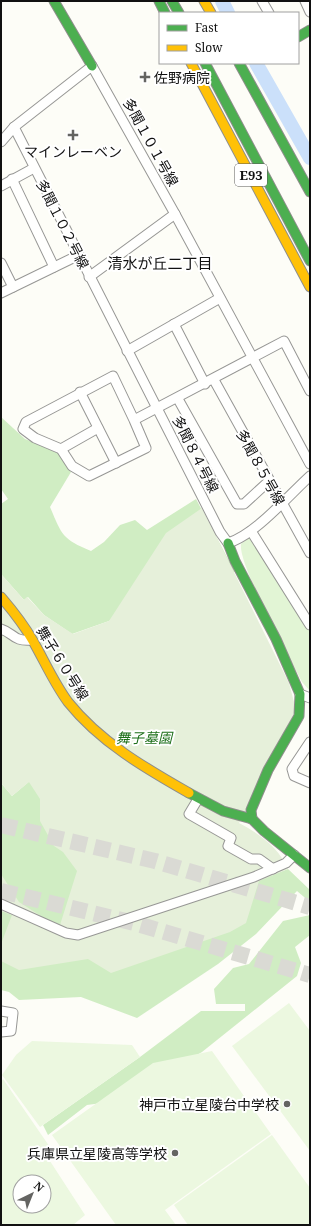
<svg xmlns="http://www.w3.org/2000/svg" width="311" height="1226" viewBox="0 0 311 1226" font-family="'Noto Serif','Noto Sans JP',serif">
  <style>
    .green { fill: #e2f5d5 }
    .forest { fill: #d0edc3 }
    .cemetery { fill: #e6f0da }
    .pitch { fill: #ecf8e0; fill-rule: evenodd }
    .lines { fill: none; stroke-linecap: round; stroke-linejoin: round }
    .river { stroke: #cbe0fa; stroke-width: 14 }
    .highway-tunnel { stroke: #dadad4; stroke-width: 16; stroke-dasharray: 16 8; stroke-linecap: butt }
    .street-casing { stroke: #979795; stroke-width: 11 }
    .fast-casing { stroke: #8e8e8b; stroke-width: 11 }
    .slow-casing { stroke: #8e8e8b; stroke-width: 11 }
    .street { stroke: #fffffe; stroke-width: 9 }
    .fast { stroke: #4caf50; stroke-width: 9 }
    .slow { stroke: #ffc107; stroke-width: 9 }
    .poi-dot { fill: #646462; stroke: #fff; stroke-width: 1.5 }
    .labels { text-anchor: middle; dominant-baseline: central; stroke-width: 4; stroke-linejoin: round; paint-order: stroke }
    .shield { fill: #fff; stroke: #585858; stroke-width: 1 }
    .shield-label { font-size: 13px; font-weight: bold; fill: #111 }
    .poi-label { font-size: 14px; fill: #111; stroke: #fff; text-anchor: end }
    .street-label { font-size: 14px; fill: #111; stroke: #fff }
    .park-label { font-size: 14px; font-style: italic; fill: #1d6f1a; stroke: #fff }
    .neighbourhood-label { font-size: 15px; fill: #111; stroke: #fff }
  </style>
  <rect width="100%" height="100%" fill="#fdfdf7"/>
  <path class="green" d="M251 536 310 630V691L302 682C290 658 238 565 241 544Z"/>
  <g class="forest">
    <path d="M1 417 25 439 58 452 71 472 50 507C62 535 62 539 91 551L104 542 120 525 135 520 147 530 196 499 235 572 165 577 109 621 72 634 44 615 28 597 24 600 1 574V504L8 499 1 489Z"/>
    <path d="M38 774 229 891 288 869 310 890V902L297 891 256 934 218 964 137 1018 81 997 19 1000 9 992 1 990V783L12 796Z"/>
    <path d="M310 915V935L295 947 301 963 297 976 202 1052 148 1084 109 1102 87 1105 48 1135 43 1125 140 1057 201 1011H245V1004H216L214 989 233 968 249 964 283 921Z"/>
  </g>
  <path class="cemetery" d="M202 508 289 683 294 702V713L239 823C260 834 279 848 288 869L259 881 246 923 230 932 111 973 88 959 19 970 1 961V944L12 915 1 911V874L19 902 44 918 60 925 77 871 63 852 54 846 40 821V799L29 782 12 796 1 783V574L24 600 27 597 44 615 73 634 109 621 166 533Z"/>
  <g class="pitch">
    <path d="M289 1003 310 1031V1151L232 1046Z"/>
    <path d="M32 1041 132 1045 140 1057 40 1127 2 1075 16 1055Z"/>
    <path d="M212 1051 271 1134 165 1210 176 1225H116L52 1135 153 1063Z"/>
    <path d="M3 1079 54 1153 48 1158 85 1215 73 1225H1V1082ZM20 1182H44V1206H20Z"/>
    <path d="M272 1135 310 1188V1225H188L174 1205Z"/>
  </g>
  <g class="lines">
    <g class="river">
      <path d="M222 1 228 13"/>
      <path d="M256 63 310 158"/>
    </g>
    <g class="highway-tunnel">
      <path d="M1 825 155 861 310 907"/>
      <path d="M1 891 134 923 310 975"/>
    </g>
    <g class="street-casing">
      <g id="street">
        <path d="M262 1 269 13"/>
        <path d="M305 1 310 12"/>
        <path d="M14 127 220 532 228 543C255 535 288 496 310 476"/>
        <path d="M1 142 14 127 92 66 175 214 310 464"/>
        <path d="M12 179 54 267"/>
        <path d="M1 186 34 168"/>
        <path d="M1 263 13 287"/>
        <path d="M89 277 175 214"/>
        <path d="M1 293 79 255"/>
        <path d="M174 324 205 384"/>
        <path d="M127 351 220 298"/>
        <path d="M214 380 310 553"/>
        <path d="M80 392 116 463"/>
        <path d="M178 399 237 504H244L269 481"/>
        <path d="M134 420 113 376 26 422 23 429 35 438 61 449 72 466 89 476 146 448 134 420 284 341 310 391"/>
        <path d="M61 449 98 428"/>
        <path d="M251 531 310 625"/>
        <path d="M1 629C14 633 13 642 32 640"/>
        <path d="M300 694 310 698"/>
        <path d="M310 742 292 769 294 776 310 783"/>
        <path d="M198 799 189 814 231 838 228 846 251 859H259L273 869"/>
        <path d="M1 904 66 933 78 935 254 877 286 863 294 855"/>
        <path d="M1 1011 13 1013 11 1031 1 1032"/>
      </g>
    </g>
    <g class="fast-casing">
      <g id="fast">
        <path d="M54 1 92 66"/>
        <path d="M159 1 165 13"/>
        <path d="M172 1 179 13"/>
        <path d="M298 37 310 30"/>
        <path d="M205 63 310 261"/>
        <path d="M239 63 310 192"/>
        <path d="M228 543 235 561 276 639 300 694 299 716 268 770 251 810 252 819"/>
        <path d="M189 793 223 811 252 819"/>
        <path d="M252 819 264 831 310 868"/>
      </g>
    </g>
    <g class="slow-casing">
      <g id="slow">
        <path d="M204 1 211 13"/>
        <path d="M191 63 310 287"/>
        <path d="M1 597C13 611 24 625 33 641 45 662 54 683 68 702 100 742 145 768 189 793"/>
      </g>
    </g>
    <use href="#street" class="street"/>
    <use href="#fast" class="fast"/>
    <use href="#slow" class="slow"/>
  </g>
  <g class="poi-dot">
    <path d="M143 71h4v4h4v4h-4v4h-4v-4h-4v-4h4z"/>
    <path d="M71 129h4v4h4v4h-4v4h-4v-4h-4v-4h4z"/>
    <circle cx="287" cy="1104" r="4"/>
    <circle cx="175" cy="1153" r="4"/>
  </g>
  <g class="labels">
    <rect class="shield" x="235" y="164" width="32" height="22" rx="3"/>
    <g class="shield-label">
      <text x="251" y="175">E93</text>
    </g>
    <g class="poi-label">
      <text x="154" y="77" text-anchor="start">佐野病院</text>
      <text x="73" y="151" text-anchor="middle">マインレーベン</text>
      <text x="279" y="1104">神戸市立星陵台中学校</text>
      <text x="167" y="1153">兵庫県立星陵高等学校</text>
    </g>
    <g class="street-label">
      <text transform="translate(151 142) rotate(61)">多聞１０１号線</text>
      <text transform="translate(63 224) rotate(63)">多聞１０２号線</text>
      <text transform="translate(196 454) rotate(63)">多聞８４号線</text>
      <text transform="translate(261 467) rotate(61)">多聞８５号線</text>
      <text transform="translate(63 663) rotate(58)">舞子６０号線</text>
    </g>
    <g class="park-label">
      <text x="144" y="737">舞子墓園</text>
    </g>
    <g class="neighbourhood-label">
      <text x="160" y="263">清水が丘二丁目</text>
    </g>
  </g>
  <rect width="311" height="1226" fill="none" stroke="#111111" stroke-width="4"/>
  <rect x="159" y="12" width="140" height="52" fill="#ffffff" stroke="#a0a0a0"/>
  <rect x="167" y="25" width="20" height="6" fill="#4caf50" stroke="#a0a0a0"/>
  <text x="195" y="32" font-size="12" fill="#111111">Fast</text>
  <rect x="167" y="45" width="20" height="6" fill="#ffc107" stroke="#a0a0a0"/>
  <text x="195" y="52" font-size="12" fill="#111111">Slow</text>
  <g transform="translate(32 1194) rotate(43)"><circle r="19" fill="#ffffff" stroke="#a0a0a0"/>
  <path d="M0-3L7 15L0 10L-7 15Z" fill="#646462"/>
  <text y="-6" font-size="11" font-weight="bold" text-anchor="middle" fill="#111111">N</text>
  </g>
</svg>
